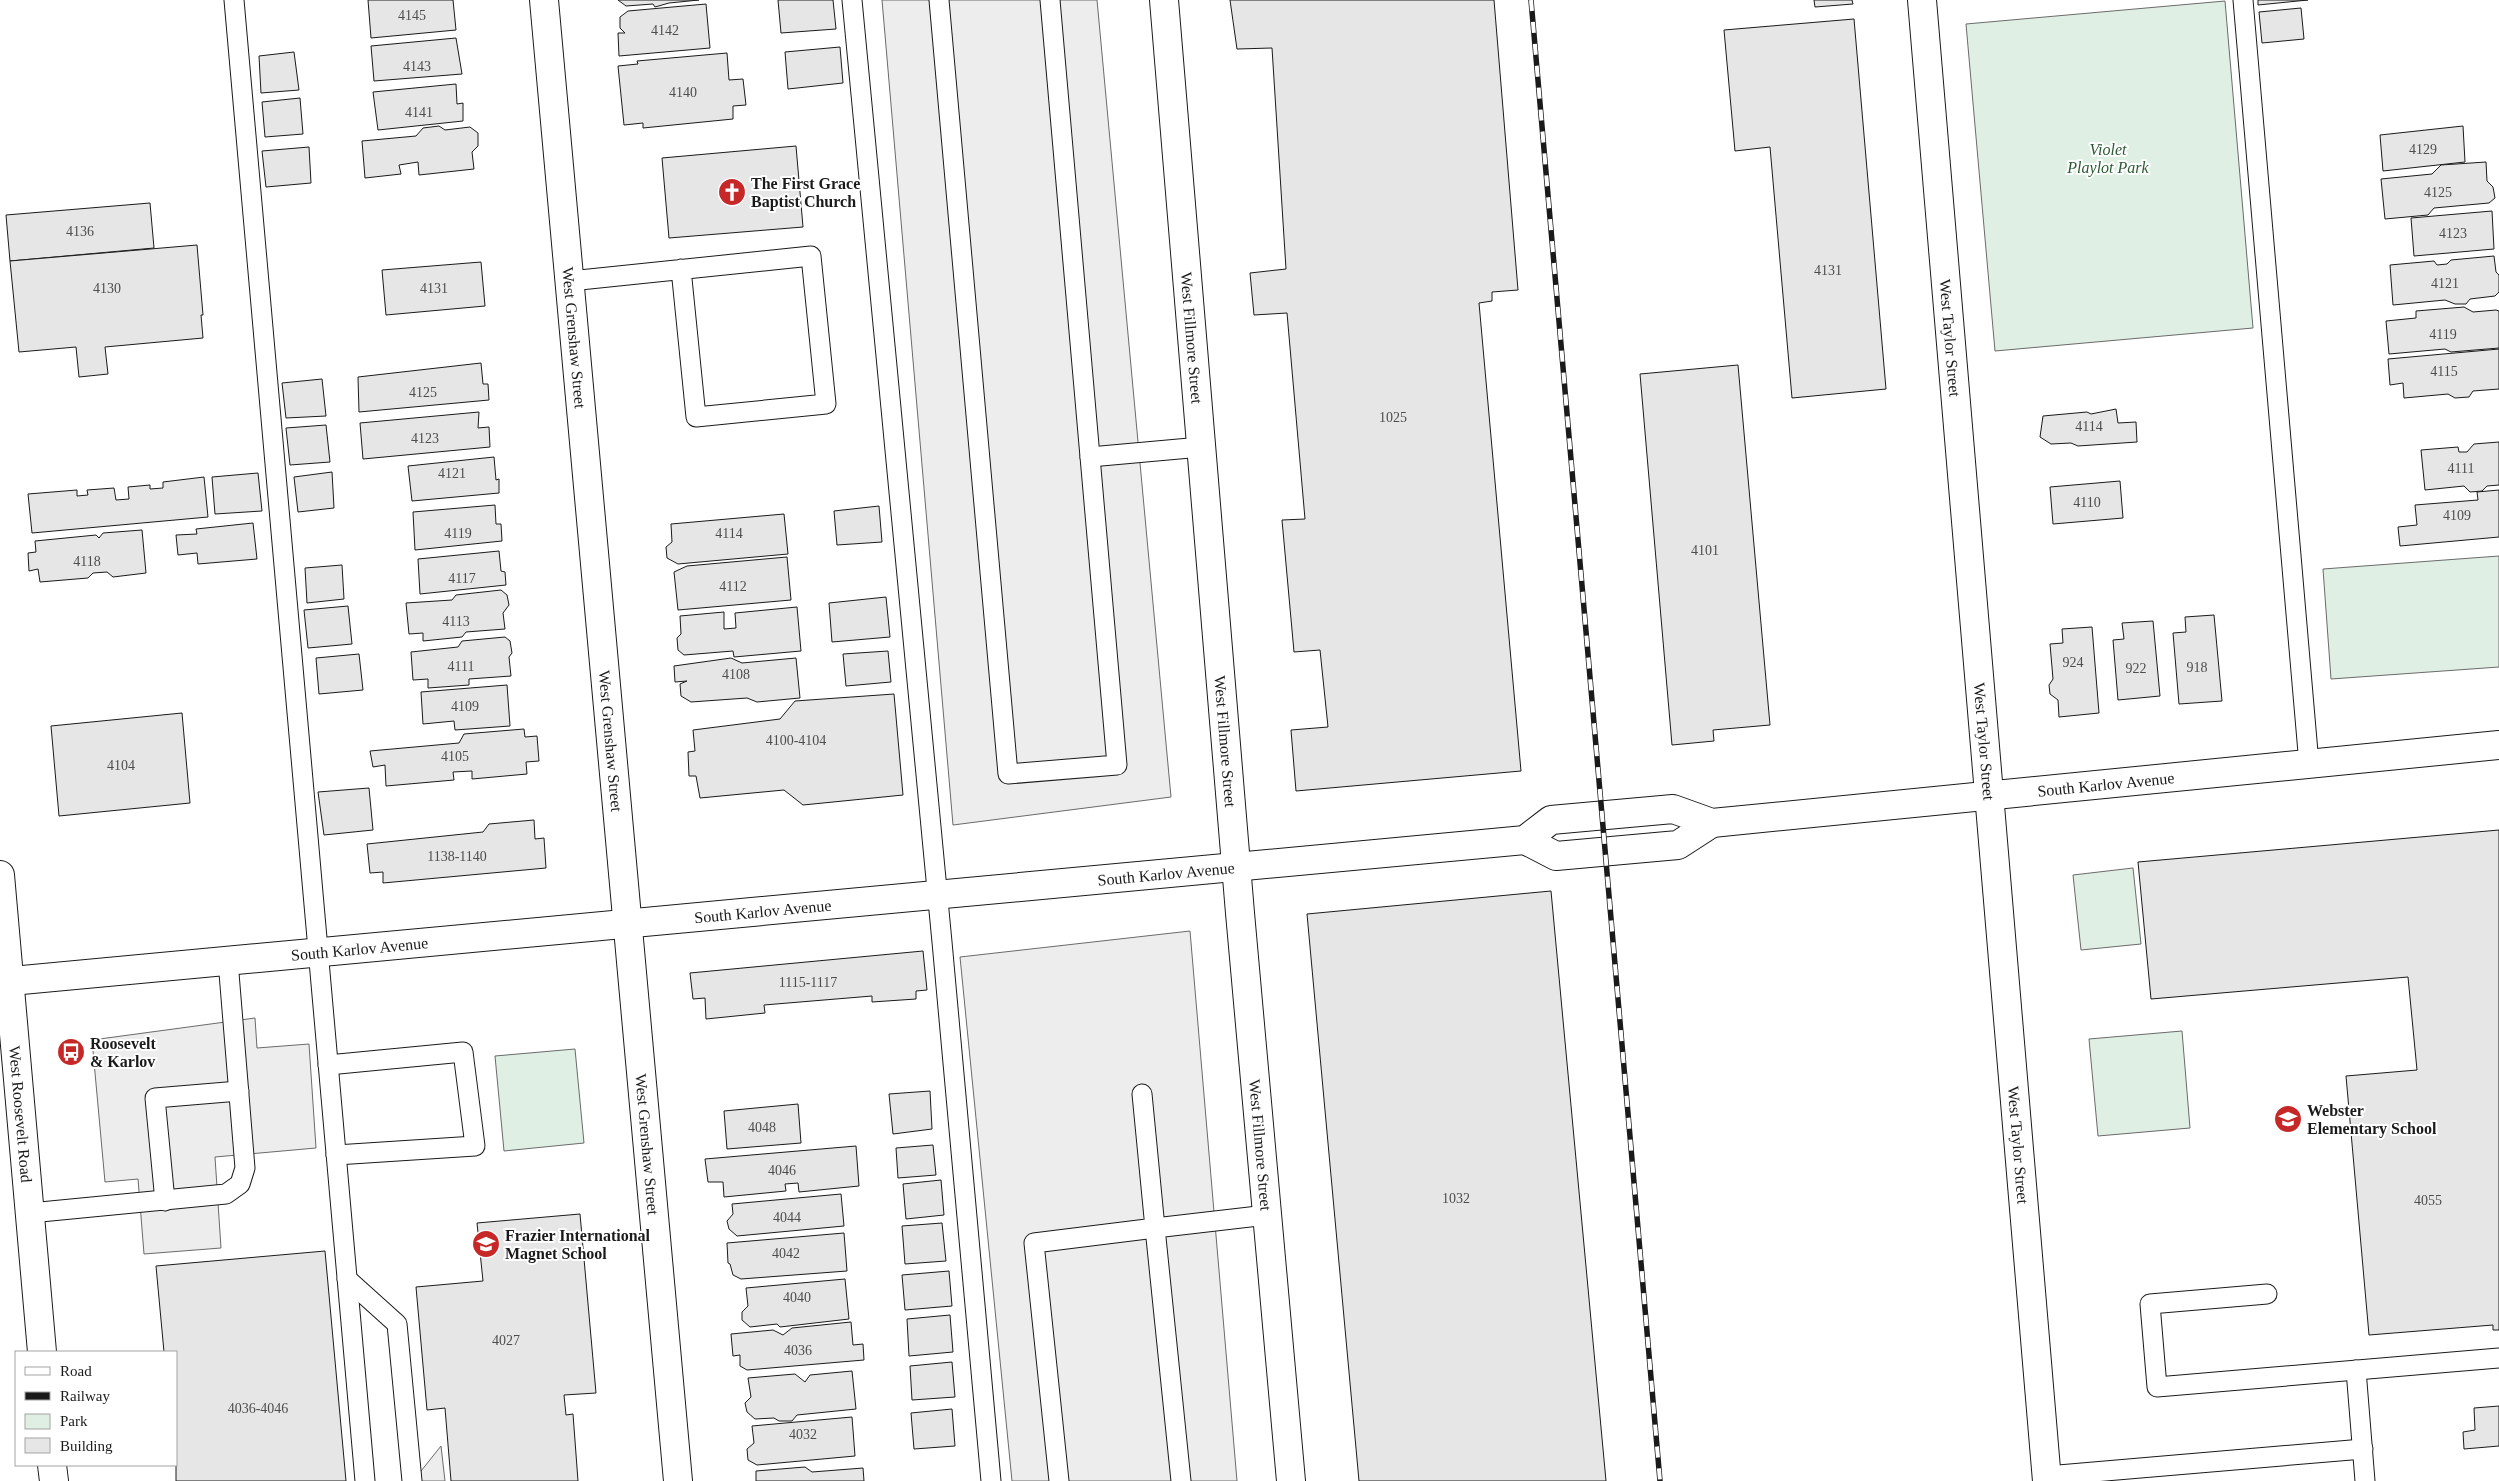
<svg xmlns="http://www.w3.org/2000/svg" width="2499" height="1481" viewBox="0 0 2499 1481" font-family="'Times New Roman',serif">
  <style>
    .green { fill: #e0efe3; stroke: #6a6a6a }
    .parking { fill: #ededed; stroke: #6a6a6a }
    .building { fill: #e6e6e6; stroke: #1a1a1a }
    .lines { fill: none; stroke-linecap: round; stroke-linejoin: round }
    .lane-casing { stroke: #1a1a1a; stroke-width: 21 }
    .street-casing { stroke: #1a1a1a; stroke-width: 30 }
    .secondary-casing { stroke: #1a1a1a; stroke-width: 30 }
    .lane { stroke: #fff; stroke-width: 19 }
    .street { stroke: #fff; stroke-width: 28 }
    .secondary { stroke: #fff; stroke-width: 28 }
    .rail-casing { stroke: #1a1a1a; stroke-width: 5.5 }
    .rail { stroke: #fff; stroke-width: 4; stroke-dasharray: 11; stroke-linecap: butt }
    .labels { text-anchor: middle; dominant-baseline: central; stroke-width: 4; stroke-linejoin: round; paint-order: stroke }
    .number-label { font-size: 14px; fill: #4d4d4d }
    .park-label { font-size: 16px; font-style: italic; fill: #2b5a34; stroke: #fff }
    .poi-label { font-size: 16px; font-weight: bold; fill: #1a1a1a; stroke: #fff; text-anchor: start }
    .street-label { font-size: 16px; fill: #1a1a1a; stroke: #fff }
  </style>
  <rect width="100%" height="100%" fill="#fff"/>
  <g class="green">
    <path d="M2225 1 2253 328 1995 351 1966 24Z"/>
    <path d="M2499 556V667L2331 679 2323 569Z"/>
    <path d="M2133 868 2141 944 2081 950 2073 875Z"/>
    <path d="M2182 1031 2190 1128 2098 1136 2089 1039Z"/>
    <path d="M575 1049 584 1143 504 1151 495 1056Z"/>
  </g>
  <g class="parking">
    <path d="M882 0H1097L1171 797 953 825Z"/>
    <path d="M1190 931 1237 1481H1012L960 957Z"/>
    <path d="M255 1018 257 1048 309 1044 316 1148 215 1157 221 1248 144 1254 138 1179 105 1182 92 1040Z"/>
    <path d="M441 1446 445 1481H413Z"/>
  </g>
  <g class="building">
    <path d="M368 0H453L456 30 371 38Z"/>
    <path d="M618 0H699L669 3 655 7 653 4 626 6Z"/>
    <path d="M778 0H833L836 29 781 33Z"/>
    <path d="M1230 0H1494L1518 290 1492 292V301L1479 303 1521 771 1296 791 1291 730 1328 727 1320 650 1294 652 1282 520 1305 519 1287 313 1254 315 1250 273 1286 269 1272 48 1237 49Z"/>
    <path d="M1814 0H1852L1853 4 1815 7Z"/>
    <path d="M2258 0H2308L2258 5Z"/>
    <path d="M706 4 710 48 619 56 618 33H625L620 28V17L628 11Z"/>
    <path d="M2301 8 2304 39 2262 43 2259 12Z"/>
    <path d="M1854 19 1886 389 1792 398 1770 147 1735 151 1724 30Z"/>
    <path d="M456 38 462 74 374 81 371 46Z"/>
    <path d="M840 47 843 83 788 89 785 52Z"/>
    <path d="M294 52 299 90 261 93 259 56Z"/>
    <path d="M727 53 729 80 743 79 746 105 733 106V119L643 128V123L624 125 618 66 638 64 637 61Z"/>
    <path d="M456 84 457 104 463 103V121L378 130 373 92Z"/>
    <path d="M300 98 303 134 265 137 262 102Z"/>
    <path d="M439 126 445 130 470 127 478 133V146L472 152 474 169 419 175 418 162 399 165 401 174 365 178 362 141 416 136 423 128Z"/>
    <path d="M2463 126 2465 162 2383 171 2380 135Z"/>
    <path d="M796 146 803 227 669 238 662 158Z"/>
    <path d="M309 147 311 183 266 187 262 151Z"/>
    <path d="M2486 162 2487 181 2493 187 2495 198 2489 203 2434 208 2428 215 2385 219 2381 179 2432 174 2441 165Z"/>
    <path d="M150 203 154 248 10 261 6 215Z"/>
    <path d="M2492 211 2494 249 2414 256 2411 218Z"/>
    <path d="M197 245 203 315H201L203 338 105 347 108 374 79 377 76 347 19 352 10 261Z"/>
    <path d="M2494 256 2496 272 2499 275V292L2495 296 2470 299 2466 304H2455L2445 300 2393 305 2390 265 2434 261 2437 265 2447 264 2451 260Z"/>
    <path d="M481 262 485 306 386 315 382 270Z"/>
    <path d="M2464 307 2473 312 2496 310 2499 311V348L2451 352 2445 349 2389 354 2386 321 2416 318V311Z"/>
    <path d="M2499 349V389L2473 391 2469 397 2455 398 2448 394 2404 398 2403 383 2390 385 2388 359Z"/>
    <path d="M481 363 483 384H488L489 400 359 412 358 377Z"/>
    <path d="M1738 365 1770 725 1713 730 1714 741 1672 745 1640 374Z"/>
    <path d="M322 379 326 416 286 418 282 383Z"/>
    <path d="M2116 409 2118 423 2136 422 2137 442 2078 446 2071 443 2051 444 2040 437 2043 416 2087 412 2091 414Z"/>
    <path d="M479 412 478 428 489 427 490 447 363 459 360 423Z"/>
    <path d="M326 425 330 462 290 465 286 428Z"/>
    <path d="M2499 442V485L2487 486 2482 491 2470 492 2464 486 2425 490 2421 450 2458 447 2459 452H2467L2474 444Z"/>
    <path d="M494 457 496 480 499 479V493L412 501 408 466Z"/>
    <path d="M332 472 334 508 298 512 294 477Z"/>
    <path d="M258 473 262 511 215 514 212 477Z"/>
    <path d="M204 477 208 517 32 533 28 494 77 490V496L88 495 87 490 114 488 116 500 129 499 128 487 150 485V489L163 488V482Z"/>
    <path d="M2120 481 2123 518 2053 524 2050 487Z"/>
    <path d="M2499 490V537L2400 546 2398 527 2417 525 2415 505 2478 500 2477 492Z"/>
    <path d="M495 505 496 524H501L502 541 415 550 413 512Z"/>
    <path d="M879 506 882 542 837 545 834 511Z"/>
    <path d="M784 514 788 554 678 564 667 558 666 547 672 542 671 524Z"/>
    <path d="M253 523 257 559 198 564 197 553 178 555 176 535 197 534 196 529Z"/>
    <path d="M142 530 146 573 113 577 107 572 93 573 88 578 40 582 38 569 29 571 28 553 36 552 35 541 96 535 99 538 103 533Z"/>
    <path d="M499 551 501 571 505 572 506 585 420 594 418 559Z"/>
    <path d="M787 557 791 600 678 610 674 572 687 566Z"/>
    <path d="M342 565 344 599 307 603 305 568Z"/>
    <path d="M501 590 507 595 509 605 503 613 505 629 466 632 462 637 423 641V633L409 634 406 603 452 600 456 595Z"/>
    <path d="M886 597 890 637 832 642 829 603Z"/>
    <path d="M348 606 352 644 308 648 304 610Z"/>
    <path d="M797 607 801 651 734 657 733 651 684 655 678 650 677 638 681 634 680 616 724 612V629L736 628 735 613Z"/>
    <path d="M2214 615 2222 701 2179 704 2173 633 2186 632 2185 617Z"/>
    <path d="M2153 621 2160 696 2118 700 2113 640 2124 639 2122 623Z"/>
    <path d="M2092 627 2099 713 2059 717 2058 700 2050 694 2049 685 2053 679 2050 644 2063 643 2062 629Z"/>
    <path d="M505 637 510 641 512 653 509 657 511 676 469 679V685L428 688V679L413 680 411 652 458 647 462 641Z"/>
    <path d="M888 651 891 682 846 686 843 654Z"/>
    <path d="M359 654 363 690 319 694 316 658Z"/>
    <path d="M731 658 742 663 796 658 800 698 757 702 747 698 691 702 681 696 680 684 687 681 675 682 674 666Z"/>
    <path d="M507 685 510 726 455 730 454 721 423 724 421 692Z"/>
    <path d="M894 694 903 795 803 805 784 790 700 798 696 776H689L688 752 695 751 693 730 780 719 795 701Z"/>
    <path d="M182 713 190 803 59 816 51 726Z"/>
    <path d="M524 729 525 737 537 736 539 761 526 762 527 774 472 779V771L453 772 454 780 386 786 385 765 373 767 370 751 459 743 464 734Z"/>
    <path d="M369 788 373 830 324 835 318 792Z"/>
    <path d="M534 820 535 839 544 838 546 868 383 883V872L370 873 367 844 483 832 489 824Z"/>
    <path d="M2499 830V1330H2493V1325L2369 1335 2346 1076 2417 1070 2408 977 2151 999 2138 862Z"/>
    <path d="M1551 891 1606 1481H1359L1307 914Z"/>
    <path d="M923 951 927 990 916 991V999L872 1002V996L764 1005 765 1013 706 1019 705 998 693 999 690 973Z"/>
    <path d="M930 1091 932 1129 893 1134 889 1094Z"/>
    <path d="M798 1104 801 1143 727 1149 724 1111Z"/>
    <path d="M933 1145 936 1175 898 1178 896 1148Z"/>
    <path d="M856 1146 859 1186 799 1192 798 1183 785 1184 786 1191 724 1197 723 1182H708L705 1159Z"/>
    <path d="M941 1180 944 1215 906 1219 903 1184Z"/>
    <path d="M841 1194 844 1226 737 1236 729 1229 727 1221 733 1214 732 1204Z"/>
    <path d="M580 1214 596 1393 564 1395 566 1415 573 1414 578 1481H451L445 1408 427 1410 416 1287 483 1281 477 1223Z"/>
    <path d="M942 1223 946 1261 905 1264 902 1226Z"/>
    <path d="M844 1233 847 1271 741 1279 733 1275 730 1264 728 1263 727 1243Z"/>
    <path d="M325 1251 346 1481H176V1352H164L156 1266Z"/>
    <path d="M949 1271 952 1306 905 1310 902 1275Z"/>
    <path d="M845 1279 849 1319 780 1327 777 1324 750 1327 742 1320V1312L748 1306 746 1288Z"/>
    <path d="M950 1315 953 1352 909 1356 907 1319Z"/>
    <path d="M851 1322 853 1345 863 1344 864 1360 747 1370 740 1366V1355L733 1356 731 1334 773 1330 783 1335 792 1328Z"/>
    <path d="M952 1362 955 1397 912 1400 910 1366Z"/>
    <path d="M852 1371 856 1409 797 1415 792 1421H779L774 1418 755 1419 747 1412 745 1403 751 1397 748 1378 795 1374 805 1382 810 1375Z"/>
    <path d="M2499 1406V1446L2464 1449 2463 1432 2475 1430 2474 1408Z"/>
    <path d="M952 1409 955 1446 914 1449 911 1413Z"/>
    <path d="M852 1417 855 1456 757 1465 748 1460 747 1449 754 1443 752 1426Z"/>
    <path d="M805 1467 812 1472 863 1468 864 1481H756V1471Z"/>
  </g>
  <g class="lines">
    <g class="lane-casing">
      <g id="lane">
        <path d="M234 0 365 1481"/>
        <path d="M852 0 942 942 991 1481"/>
        <path d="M939 0 1008 774 1117 765 1050 0"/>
        <path d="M2243 0 2309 764"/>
        <path d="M570 281 811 256 826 404 696 417 681 269"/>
        <path d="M1090 457 1201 447"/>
        <path d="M328 1065 463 1052 475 1146 336 1155"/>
        <path d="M165 1201 155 1098 239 1091"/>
        <path d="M30 1213 226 1194 240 1184 245 1168 228 961"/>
        <path d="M347 1279 397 1324 412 1481"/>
        <path d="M2267 1294 2150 1304 2157 1387 2499 1358"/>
        <path d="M2356 1370 2365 1481"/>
        <path d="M2047 1476 2363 1449"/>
        <path d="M1059 1481 1034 1243 1155 1228 1142 1094"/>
        <path d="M1181 1481 1155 1228 1267 1215"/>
      </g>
    </g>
    <g class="street-casing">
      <g id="street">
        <path id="s1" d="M544 0 678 1481"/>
        <path id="s2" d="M1164 0 1240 913 1291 1481"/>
        <path id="s3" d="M1922 0 2047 1481"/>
        <path d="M1525 840 1556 856 1678 845 1712 823"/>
        <path id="s4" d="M0 982 1525 840 1551 820 1673 809 1712 823 2499 745"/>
      </g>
    </g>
    <g class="secondary-casing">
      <g id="secondary">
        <path id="s5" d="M0 875 42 1352"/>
        <path d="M52 1465 54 1481"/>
      </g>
    </g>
    <use href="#lane" class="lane"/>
    <use href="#street" class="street"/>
    <use href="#secondary" class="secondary"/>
    <g class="rail-casing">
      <path id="rail" d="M1531 0 1660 1481"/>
    </g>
    <use href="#rail" class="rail"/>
  </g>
  <defs>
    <g id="church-disc" transform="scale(1.4375)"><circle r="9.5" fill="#c62828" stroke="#fff"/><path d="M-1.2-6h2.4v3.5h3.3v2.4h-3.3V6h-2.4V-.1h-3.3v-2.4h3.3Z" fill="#fff"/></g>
    <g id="bus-disc" transform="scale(1.4375)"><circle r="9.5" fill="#c62828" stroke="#fff"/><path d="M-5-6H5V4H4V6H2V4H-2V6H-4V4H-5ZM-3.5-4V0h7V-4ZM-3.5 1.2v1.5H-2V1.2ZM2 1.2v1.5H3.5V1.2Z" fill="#fff"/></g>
    <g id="school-disc" transform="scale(1.4375)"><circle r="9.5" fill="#c62828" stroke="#fff"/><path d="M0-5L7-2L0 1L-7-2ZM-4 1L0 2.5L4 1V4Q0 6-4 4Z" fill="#fff"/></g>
  </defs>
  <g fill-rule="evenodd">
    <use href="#church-disc" x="732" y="192"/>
    <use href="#bus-disc" x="71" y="1052"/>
    <use href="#school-disc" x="2288" y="1119"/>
    <use href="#school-disc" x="486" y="1244"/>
  </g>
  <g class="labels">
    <g class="number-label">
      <text x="412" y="15">4145</text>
      <text x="665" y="30">4142</text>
      <text x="417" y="66">4143</text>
      <text x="683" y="92">4140</text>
      <text x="419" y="112">4141</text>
      <text x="2423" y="149">4129</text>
      <text x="2438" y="192">4125</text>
      <text x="80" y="231">4136</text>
      <text x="2453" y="233">4123</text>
      <text x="1828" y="270">4131</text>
      <text x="2445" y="283">4121</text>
      <text x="107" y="288">4130</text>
      <text x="434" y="288">4131</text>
      <text x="2443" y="334">4119</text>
      <text x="2444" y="371">4115</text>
      <text x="423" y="392">4125</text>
      <text x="1393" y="417">1025</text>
      <text x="2089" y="426">4114</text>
      <text x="425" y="438">4123</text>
      <text x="2461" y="468">4111</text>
      <text x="452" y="473">4121</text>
      <text x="2087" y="502">4110</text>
      <text x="2457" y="515">4109</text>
      <text x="458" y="533">4119</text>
      <text x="729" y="533">4114</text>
      <text x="1705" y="550">4101</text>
      <text x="87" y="561">4118</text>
      <text x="462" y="578">4117</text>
      <text x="733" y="586">4112</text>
      <text x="456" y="621">4113</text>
      <text x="2073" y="662">924</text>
      <text x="461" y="666">4111</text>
      <text x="2197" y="667">918</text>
      <text x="2136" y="668">922</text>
      <text x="736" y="674">4108</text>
      <text x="465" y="706">4109</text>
      <text x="796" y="740">4100-4104</text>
      <text x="455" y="756">4105</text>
      <text x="121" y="765">4104</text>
      <text x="457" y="856">1138-1140</text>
      <text x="808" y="982">1115-1117</text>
      <text x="762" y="1127">4048</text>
      <text x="782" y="1170">4046</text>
      <text x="1456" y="1198">1032</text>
      <text x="2428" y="1200">4055</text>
      <text x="787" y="1217">4044</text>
      <text x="786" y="1253">4042</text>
      <text x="797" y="1297">4040</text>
      <text x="506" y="1340">4027</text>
      <text x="798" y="1350">4036</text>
      <text x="258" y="1408">4036-4046</text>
      <text x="803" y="1434">4032</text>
    </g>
    <g class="park-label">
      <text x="2108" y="149">Violet<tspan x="2108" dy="18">Playlot Park</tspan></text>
    </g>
    <g class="poi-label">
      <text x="751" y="183">The First Grace<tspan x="751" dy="18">Baptist Church</tspan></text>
      <text x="90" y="1043">Roosevelt<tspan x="90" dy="18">&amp; Karlov</tspan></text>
      <text x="2307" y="1110">Webster<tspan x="2307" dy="18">Elementary School</tspan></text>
      <text x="505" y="1235">Frazier International<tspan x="505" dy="18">Magnet School</tspan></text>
    </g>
    <g class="street-label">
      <text stroke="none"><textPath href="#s1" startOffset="339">West Grenshaw Street</textPath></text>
      <text stroke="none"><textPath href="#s2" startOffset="339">West Fillmore Street</textPath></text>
      <text stroke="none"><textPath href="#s3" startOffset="339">West Taylor Street</textPath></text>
      <text stroke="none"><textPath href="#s3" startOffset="744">West Taylor Street</textPath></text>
      <text stroke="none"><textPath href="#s1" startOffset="744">West Grenshaw Street</textPath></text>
      <text stroke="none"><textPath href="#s2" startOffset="744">West Fillmore Street</textPath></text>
      <text stroke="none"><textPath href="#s4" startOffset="2124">South Karlov Avenue</textPath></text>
      <text stroke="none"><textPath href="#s4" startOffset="1171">South Karlov Avenue</textPath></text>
      <text stroke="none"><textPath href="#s4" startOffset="766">South Karlov Avenue</textPath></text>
      <text stroke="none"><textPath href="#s4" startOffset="361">South Karlov Avenue</textPath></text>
      <text stroke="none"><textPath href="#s5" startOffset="240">West Roosevelt Road</textPath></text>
      <text stroke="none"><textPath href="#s1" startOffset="1149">West Grenshaw Street</textPath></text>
      <text stroke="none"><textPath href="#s2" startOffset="1149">West Fillmore Street</textPath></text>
      <text stroke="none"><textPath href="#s3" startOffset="1149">West Taylor Street</textPath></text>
    </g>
  </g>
  <rect x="15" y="1351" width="162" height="115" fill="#ffffff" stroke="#a3a3a3"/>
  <rect x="25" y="1367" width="25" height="8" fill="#ffffff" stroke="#a3a3a3"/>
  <text x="60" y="1376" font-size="15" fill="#1a1a1a">Road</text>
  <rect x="25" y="1392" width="25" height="8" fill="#1a1a1a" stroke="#a3a3a3"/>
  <text x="60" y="1401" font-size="15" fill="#1a1a1a">Railway</text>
  <rect x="25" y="1414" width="25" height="15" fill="#e0efe3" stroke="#a3a3a3"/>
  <text x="60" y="1426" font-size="15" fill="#1a1a1a">Park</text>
  <rect x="25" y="1438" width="25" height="15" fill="#e6e6e6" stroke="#a3a3a3"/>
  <text x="60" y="1451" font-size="15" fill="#1a1a1a">Building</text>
</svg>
